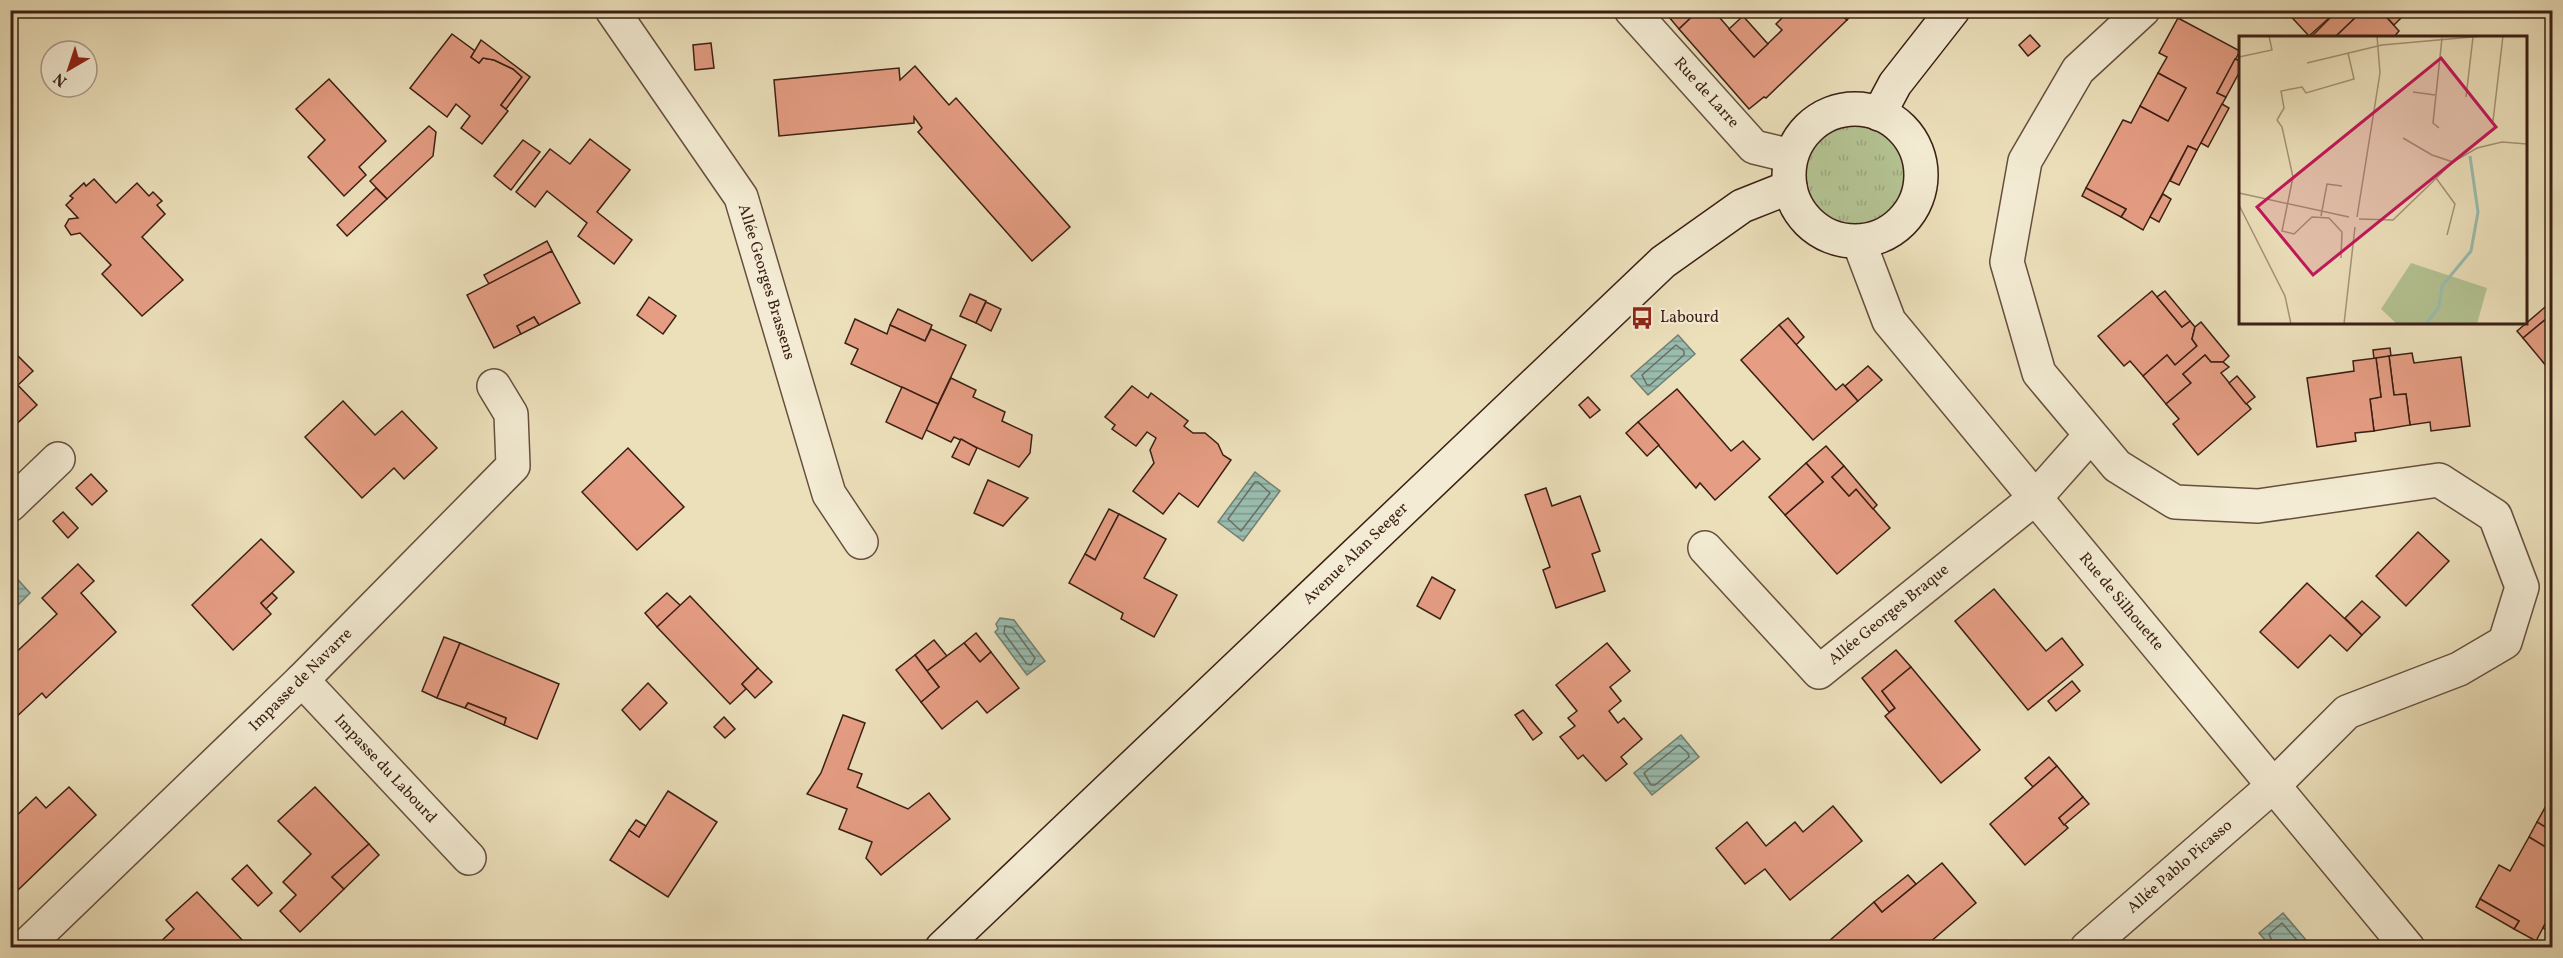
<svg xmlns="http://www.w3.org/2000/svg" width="2563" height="958" viewBox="0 0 2563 958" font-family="Vollkorn,serif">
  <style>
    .grass { fill: url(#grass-tufts); stroke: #777154; stroke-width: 1.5 }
    .water { fill: url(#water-rules); stroke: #737e72; stroke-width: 1.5 }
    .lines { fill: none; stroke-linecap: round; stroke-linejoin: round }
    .shore { stroke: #6a6e62; stroke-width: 1.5 }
    .building { fill: #e59d83; stroke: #3a1f14; stroke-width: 1.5 }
    .minor-casing { stroke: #664f3e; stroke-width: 36 }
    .secondary-casing { stroke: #3a1f14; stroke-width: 36 }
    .minor { stroke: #f3ebd3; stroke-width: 33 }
    .secondary { stroke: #f3ebd3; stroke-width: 33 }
    .labels { text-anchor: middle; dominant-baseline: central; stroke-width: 4.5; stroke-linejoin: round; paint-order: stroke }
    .street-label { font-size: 16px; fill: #3a1f14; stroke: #f3ebd3 }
    .poi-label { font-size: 16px; fill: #3a1f14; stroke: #f3ebd3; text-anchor: start }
    .inset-river { fill: none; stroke: #99bdb0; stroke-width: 3 }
    .inset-road { fill: none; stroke: #a59378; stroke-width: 1.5 }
    .view { fill: #c2185b; fill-opacity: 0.15; stroke: #c2185b; stroke-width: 3 }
    .inset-edge { fill: none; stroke: #3a1f14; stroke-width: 3 }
  </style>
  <defs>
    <pattern id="grass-tufts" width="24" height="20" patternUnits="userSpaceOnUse" patternTransform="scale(1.5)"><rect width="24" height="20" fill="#b4c393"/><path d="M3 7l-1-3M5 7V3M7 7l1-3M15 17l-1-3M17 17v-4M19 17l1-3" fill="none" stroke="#9ca77e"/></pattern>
    <pattern id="water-rules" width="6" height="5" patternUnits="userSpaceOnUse" patternTransform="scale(1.5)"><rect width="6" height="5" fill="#99bdb0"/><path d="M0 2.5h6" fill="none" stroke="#7e998e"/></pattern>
  </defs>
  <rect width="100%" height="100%" fill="#ece0bb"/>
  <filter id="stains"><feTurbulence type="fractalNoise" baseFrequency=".00333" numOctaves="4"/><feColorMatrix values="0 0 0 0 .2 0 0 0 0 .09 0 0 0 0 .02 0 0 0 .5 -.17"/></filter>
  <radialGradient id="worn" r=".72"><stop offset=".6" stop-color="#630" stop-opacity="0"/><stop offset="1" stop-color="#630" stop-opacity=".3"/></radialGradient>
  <circle class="grass" cx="1855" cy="175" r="50"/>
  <g class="water">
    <path d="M1678 335 1695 354 1648 395 1631 376Z"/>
    <path d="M1255 472 1280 491 1243 541 1218 522Z"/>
    <path d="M11 572 30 593 11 612 10 573Z"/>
    <path d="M1000 618 1014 620 1045 661 1027 675 995 632 998 629 996 624Z"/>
    <path d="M1681 735 1699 757 1652 795 1634 773Z"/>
    <path d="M2283 913 2312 947H2271L2259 933Z"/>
  </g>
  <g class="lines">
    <g class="shore">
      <path d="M1676 345 1684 351V355L1650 385H1647L1642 375Z"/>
      <path d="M1255 482H1258L1270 493 1241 531 1228 519Z"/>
      <path d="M1005 626 1013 628 1035 658 1031 665 1027 664 1004 633Z"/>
      <path d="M1679 745 1688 753 1689 757 1655 785H1651L1644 773Z"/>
      <path d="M2275 948 2269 934 2282 923 2304 948"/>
    </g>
  </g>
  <g class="building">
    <path d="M1663 10H1699L1679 29Z"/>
    <path d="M1699 10H1713L1754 57 1782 30 1776 24 1790 10H1837L1847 20 1766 98 1764 97 1749 109 1679 29Z"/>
    <path d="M1837 10H1856L1847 20Z"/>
    <path d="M2285 10H2338L2309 36Z"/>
    <path d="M2338 10H2348L2355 18 2334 38H2310Z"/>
    <path d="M2348 10H2380L2399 31 2393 38H2334L2355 18Z"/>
    <path d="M2394 10 2401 18 2394 25 2380 10Z"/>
    <path d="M1743 16 1768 44 1754 57 1729 29Z"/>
    <path d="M2178 18 2240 51 2217 93 2226 97 2197 150 2188 146 2143 230 2121 217 2126 209 2086 188 2123 120 2131 123 2140 106 2168 121 2186 88 2158 73 2167 57 2159 53Z"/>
    <path d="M452 34 475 51 471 57 479 63 483 58 494 60 513 69 522 77 501 105 508 111 482 144 461 128 470 116 456 104 447 117 410 88Z"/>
    <path d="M2030 35 2040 46 2028 56 2019 45Z"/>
    <path d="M481 40 530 77 506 109 501 105 522 77 513 69 494 60 483 58 479 63 471 57Z"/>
    <path d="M711 43 714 68 695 70 693 45Z"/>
    <path d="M2235 59 2240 61V71L2226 97 2217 93Z"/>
    <path d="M915 66 949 105 956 98 1070 227 1032 261 918 132 922 128 914 117V123L779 136 774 80 899 68 900 80Z"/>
    <path d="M2158 73 2186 88 2168 121 2140 106Z"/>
    <path d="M329 79 386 141 359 167 366 175 344 196 308 157 325 140 296 109Z"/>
    <path d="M2222 104 2229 108 2208 147 2201 143Z"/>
    <path d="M429 126 436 132 433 156 387 199 370 181Z"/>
    <path d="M590 139 630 170 597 212 632 240 614 264 578 236 587 223 547 191 535 207 516 192 550 149 570 164Z"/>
    <path d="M523 140 540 152 511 190 494 176Z"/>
    <path d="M2188 146 2197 150 2179 185 2170 181Z"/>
    <path d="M94 179 116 203 137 183 149 196 153 192 162 201 157 205 165 214 142 237 183 280 142 316 102 274 111 265 80 233 71 235 65 226 69 219 78 218 66 205 73 198 70 196 84 183 86 186Z"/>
    <path d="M376 188 387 199 347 236 337 225Z"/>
    <path d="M2086 188 2126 209 2121 217 2082 196Z"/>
    <path d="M2163 194 2171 199 2159 222 2150 217Z"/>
    <path d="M547 241 552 251 489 284 484 275Z"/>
    <path d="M552 251 580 303 539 325 534 317 517 326 521 334 494 348 467 295Z"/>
    <path d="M2152 291 2182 327 2190 321 2195 327 2192 339 2197 346 2175 365 2167 355 2143 376 2130 361 2124 366 2098 336Z"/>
    <path d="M2165 291 2190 321 2182 327 2157 297Z"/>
    <path d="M970 294 986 301 976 323 960 316Z"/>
    <path d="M649 297 676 316 663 334 637 315Z"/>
    <path d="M986 302 1001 309 991 331 976 323Z"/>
    <path d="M2551 302 2552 314 2523 338 2517 331Z"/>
    <path d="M898 309 932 325 925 341 890 325Z"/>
    <path d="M2552 314V373L2523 338Z"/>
    <path d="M534 317 539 325 521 334 517 326Z"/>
    <path d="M1788 318 1804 337 1796 345 1779 325Z"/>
    <path d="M855 319 887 334 890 325 925 341 931 329 966 345 938 404 851 364 858 349 845 343Z"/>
    <path d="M2201 322 2229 356 2223 362H2211L2205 355 2183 374 2191 383 2166 404 2143 376 2167 355 2175 365 2197 346 2192 339 2195 327Z"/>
    <path d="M1779 325 1836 390 1843 384 1858 401 1813 440 1741 360Z"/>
    <path d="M10 348 33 371 18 385 10 377Z"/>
    <path d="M2390 348 2391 356 2374 359 2373 350Z"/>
    <path d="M2412 353 2414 363 2461 357 2470 426 2431 431 2430 422 2410 425 2406 394 2394 395 2389 356Z"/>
    <path d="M2205 355 2211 362H2223L2229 367 2221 373 2251 409 2198 455 2173 424 2179 419 2166 404 2191 383 2183 374Z"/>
    <path d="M2389 356 2394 395 2406 394 2410 425 2374 431 2370 399 2381 397 2376 358Z"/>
    <path d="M2376 358 2381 397 2370 399 2374 431 2355 433 2356 441 2317 447 2307 378 2354 371 2353 361Z"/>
    <path d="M1868 366 1882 380 1858 401 1845 386Z"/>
    <path d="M2237 376 2255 397 2246 404 2229 383Z"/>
    <path d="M10 377 37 405 10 430Z"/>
    <path d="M951 378 976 390 973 397 1005 412 1002 421 1032 435 1030 453 1019 467 954 437 951 442 926 430Z"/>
    <path d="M1132 386 1148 398 1151 393 1188 421 1184 426 1193 433H1205L1218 444 1223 455 1231 460 1198 507 1179 493 1163 514 1133 491 1154 463 1150 450 1156 438 1147 432 1136 446 1112 429 1115 425 1105 417Z"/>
    <path d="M902 387 938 404 922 439 886 422Z"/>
    <path d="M1677 389 1731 451 1743 441 1760 459 1715 500 1700 483 1696 488 1638 422Z"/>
    <path d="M1588 397 1600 410 1590 418 1579 405Z"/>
    <path d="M343 401 375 435 402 411 437 448 404 479 394 468 362 498 305 437Z"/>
    <path d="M1638 422 1659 445 1647 456 1626 433Z"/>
    <path d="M961 439 977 448 969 465 952 457Z"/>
    <path d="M1826 446 1844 466 1832 477 1849 496 1856 489 1890 528 1837 574 1785 515 1823 482 1806 463Z"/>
    <path d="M628 448 684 507 637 550 582 492Z"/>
    <path d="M1806 463 1823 482 1785 515 1769 497Z"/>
    <path d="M1844 466 1877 505 1873 509 1856 489 1849 496 1832 477Z"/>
    <path d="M91 474 107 491 92 505 76 488Z"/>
    <path d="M988 480 1028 498 1003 526 974 513Z"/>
    <path d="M1546 488 1552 506 1580 496 1600 551 1592 554 1605 591 1556 608 1543 570 1550 567 1525 495Z"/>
    <path d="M1109 509 1119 514 1095 560 1085 554Z"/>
    <path d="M63 512 78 528 68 538 53 521Z"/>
    <path d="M1119 514 1166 539 1144 578 1177 595 1154 637 1121 619 1123 613 1069 583 1085 554 1095 560Z"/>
    <path d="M2418 532 2449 561 2406 606 2376 576Z"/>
    <path d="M261 539 294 572 261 603 271 614 233 650 192 605Z"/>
    <path d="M78 564 94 581 81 593 116 632 46 698 42 693 13 720 10 717V658L57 614 42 598Z"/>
    <path d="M1432 577 1455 590 1440 619 1417 606Z"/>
    <path d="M2307 583 2362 635 2347 651 2330 635 2298 668 2260 632Z"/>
    <path d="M1994 589 2046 651 2062 638 2083 665 2028 710 1955 621Z"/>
    <path d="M272 593 277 598 266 609 261 603Z"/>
    <path d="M667 593 681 606 657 627 645 613Z"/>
    <path d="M690 596 758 668 742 684 746 689 730 704 657 627Z"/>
    <path d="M2362 601 2380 617 2362 635 2345 618Z"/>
    <path d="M976 633 991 652 980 662 964 643Z"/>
    <path d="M444 637 460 643 437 698 422 691Z"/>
    <path d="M934 640 947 656 927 671 915 655Z"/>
    <path d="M460 643 559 684 537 739 504 725 506 718 468 703 465 708 437 698Z"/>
    <path d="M964 643 980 662 991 652 1019 688 987 713 977 701 942 729 921 702 939 687 927 671Z"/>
    <path d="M1607 643 1630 671 1610 687 1621 701 1609 711 1618 723 1624 718 1642 739 1621 757 1627 764 1606 781 1583 755 1578 759 1560 737 1575 726 1568 718 1577 711 1556 685Z"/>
    <path d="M1896 650 1911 667 1882 691 1895 708 1889 712 1862 678Z"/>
    <path d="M915 655 939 687 921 702 896 670Z"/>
    <path d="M1911 667 1980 750 1941 783 1885 716 1895 708 1882 691Z"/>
    <path d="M758 668 772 682 755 698 742 684Z"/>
    <path d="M2072 681 2080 691 2056 711 2048 701Z"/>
    <path d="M648 683 667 703 640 730 622 710Z"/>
    <path d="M468 703 506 718 504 725 465 708Z"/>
    <path d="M1523 710 1542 733 1533 740 1515 715Z"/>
    <path d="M843 715 865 723 848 769 862 774 857 787 908 809 929 793 950 819 881 875 866 858 872 842 839 829 847 809 807 794 821 773Z"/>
    <path d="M724 717 735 729 725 738 714 727Z"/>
    <path d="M2049 757 2057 766 2033 787 2025 778Z"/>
    <path d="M2057 766 2083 797 2059 818 2068 828 2025 865 1990 824Z"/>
    <path d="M69 787 96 815 18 890 10 882V822L36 797 46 808Z"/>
    <path d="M315 787 369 844 332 877 344 889 300 932 280 911 296 895 283 882 311 854 278 821Z"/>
    <path d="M668 791 717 822 668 897 610 860 629 830 639 837Z"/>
    <path d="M2552 795V831L2537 822Z"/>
    <path d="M2083 797 2089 804 2064 825 2059 818Z"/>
    <path d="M1833 806 1862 841 1790 900 1765 869 1745 884 1716 848 1747 822 1766 846 1795 822 1803 832Z"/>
    <path d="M636 820 646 826 639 837 629 830Z"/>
    <path d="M2537 822 2552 831V851L2529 837Z"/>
    <path d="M2529 837 2552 851V911L2536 941 2514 929 2519 921 2480 899 2499 865 2510 871Z"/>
    <path d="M369 844 379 855 344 889 332 877Z"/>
    <path d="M1942 863 1976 903 1923 948H1912L1909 944 1904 948H1821L1874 902 1882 912Z"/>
    <path d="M247 865 272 893 258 906 232 879Z"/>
    <path d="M1908 875 1916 884 1882 912 1874 902Z"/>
    <path d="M197 892 245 943 241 948H154L174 929 166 920Z"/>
    <path d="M2480 899 2519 921 2514 929 2476 907Z"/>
    <path d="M2552 911V933L2543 928Z"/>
  </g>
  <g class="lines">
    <g class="minor-casing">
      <g id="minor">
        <path d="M612 10 741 197 829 494 861 542"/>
        <path d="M1631 10 1754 147 1791 156"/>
        <path d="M1859 242 1889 321 2408 948"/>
        <path d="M10 505 58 459"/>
        <path d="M1705 548 1819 672 2035 498 2090 436"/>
        <path d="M302 680 469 858"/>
        <path d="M24 948 302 680 513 466 511 414 494 386"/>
        <path d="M2087 948 2273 786 2347 712 2459 669 2505 642 2522 587 2495 516 2439 480 2258 506 2175 502 2117 466 2039 373 2007 262 2025 161 2078 70 2143 10"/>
      </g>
    </g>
    <g class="secondary-casing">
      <g id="secondary">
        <circle cx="1855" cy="175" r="66"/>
        <path d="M1879 114 1895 84 1953 10"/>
        <path d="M942 948 1663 262 1742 206 1790 187"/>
      </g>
    </g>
    <use href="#minor" class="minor"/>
    <use href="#secondary" class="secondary"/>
  </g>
  <defs>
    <g id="bus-bare" transform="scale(1.8)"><path d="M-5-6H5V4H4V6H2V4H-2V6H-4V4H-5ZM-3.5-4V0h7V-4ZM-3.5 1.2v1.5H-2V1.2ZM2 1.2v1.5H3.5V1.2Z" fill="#8f2418" stroke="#f3ebd3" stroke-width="2.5" paint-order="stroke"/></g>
  </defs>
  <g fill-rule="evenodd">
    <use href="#bus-bare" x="1642" y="318"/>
  </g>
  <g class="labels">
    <g class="street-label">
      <text transform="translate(1706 93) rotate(48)">Rue de Larre</text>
      <text transform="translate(766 282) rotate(73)">Allée Georges Brassens</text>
      <text transform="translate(1356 554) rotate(-44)">Avenue Alan Seeger</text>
      <text transform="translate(2121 602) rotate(50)">Rue de Silhouette</text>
      <text transform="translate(1889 615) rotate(-39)">Allée Georges Braque</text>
      <text transform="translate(301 680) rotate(-45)">Impasse de Navarre</text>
      <text transform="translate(385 769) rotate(47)">Impasse du Labourd</text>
      <text transform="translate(2180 867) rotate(-41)">Allée Pablo Picasso</text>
    </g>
    <g class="poi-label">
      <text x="1660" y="318">Labourd</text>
    </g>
  </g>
  <g transform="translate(2239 36)">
    <rect width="288" height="288" fill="#ece0bb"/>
    <path d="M172 227 248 252 238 288H158L142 273Z" fill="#b4c393"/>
    <path class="inset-river" d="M187 288 200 271 203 250 232 215 239 176 231 120"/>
    <path class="inset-road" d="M0 21 33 14 30 0M68 27 143 9 244 0M174 56 196 59M227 61 234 1M38 84 43 91 54 141 43 195 55 198 73 181 90 182 103 196 102 222M38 84 45 72 42 55 63 51 67 57 115 43 109 17M254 85 264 0M200 92 194 87 203 2M164 102 193 119 214 126M197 142 216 168 208 199M0 157 110 181M0 169 46 260 52 288M82 180 88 148 103 150M118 181 141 37 138 0M120 183 154 184 214 126 238 112 263 106 288 108M105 288 116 191"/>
    <path class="view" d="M202 22 257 91 74 239 18 171Z"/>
    <rect width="288" height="288" class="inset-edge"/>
  </g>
  <rect width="2563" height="958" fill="none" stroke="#ece0bb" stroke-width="36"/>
  <rect x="12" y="12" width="2539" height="934" fill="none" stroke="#3a1f14" stroke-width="3"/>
  <rect x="18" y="18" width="2527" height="922" fill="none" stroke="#3a1f14" stroke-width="1.5"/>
  <g transform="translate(69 69) rotate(219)"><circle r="28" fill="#f3ebd3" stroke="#a99987" stroke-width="1.5"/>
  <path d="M0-4.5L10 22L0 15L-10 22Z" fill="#8f2418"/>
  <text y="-9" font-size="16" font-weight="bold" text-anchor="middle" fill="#3a1f14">N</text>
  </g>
  <rect width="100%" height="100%" filter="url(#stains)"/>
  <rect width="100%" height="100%" fill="url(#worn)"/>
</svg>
